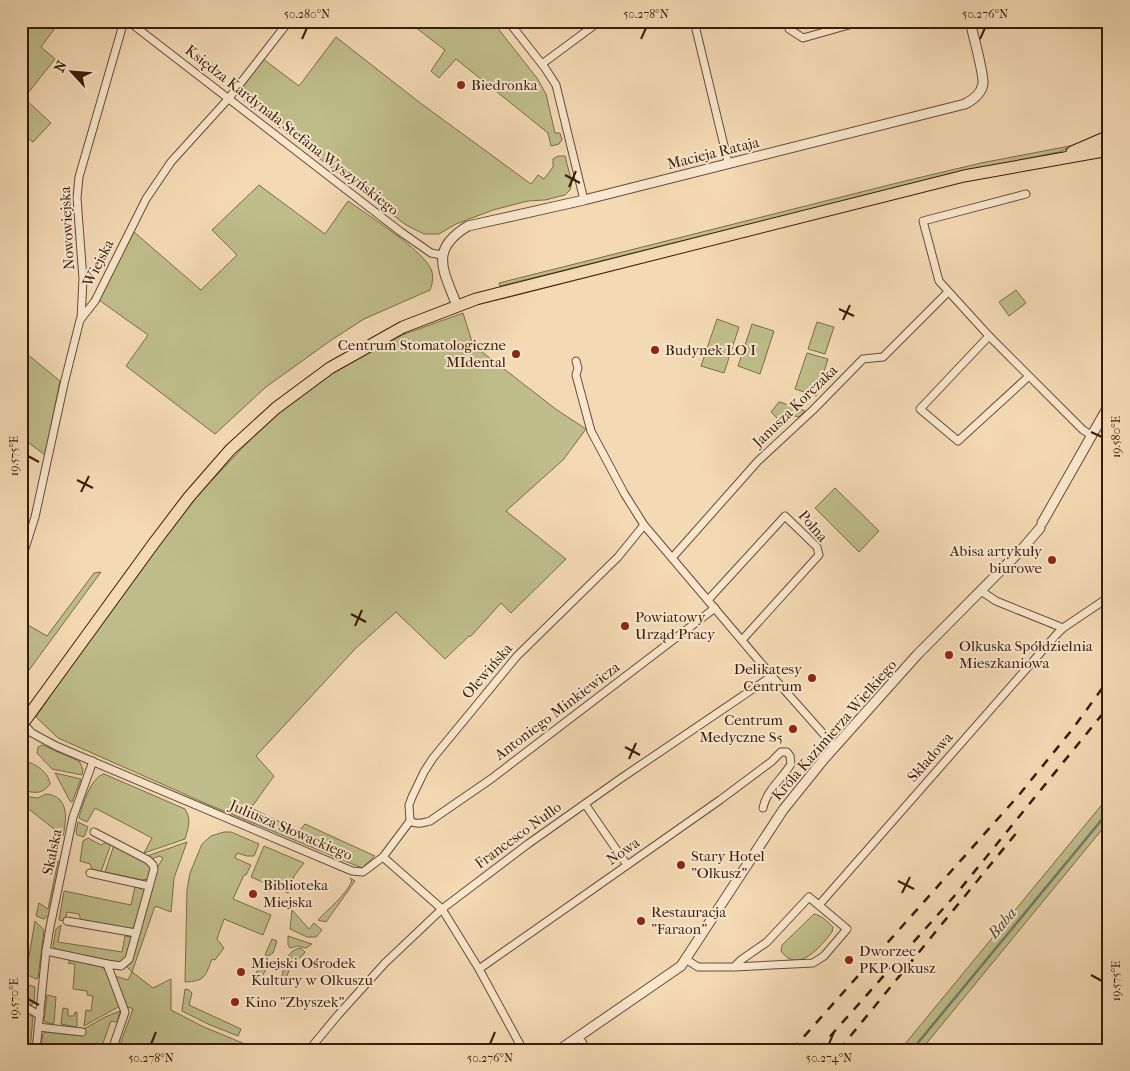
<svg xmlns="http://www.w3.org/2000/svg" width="1130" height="1071" viewBox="0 0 1130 1071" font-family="'IM FELL French Canon',serif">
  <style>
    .green { fill: #bfbe8a; stroke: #7d6c4a }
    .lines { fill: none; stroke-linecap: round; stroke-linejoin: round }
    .stream { stroke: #757b6b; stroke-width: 2.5 }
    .minor-casing { stroke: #694b34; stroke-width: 9 }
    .tertiary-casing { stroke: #694b34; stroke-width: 11 }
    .primary-casing { stroke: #3b1b0a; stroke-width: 13 }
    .minor { stroke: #f8e7ce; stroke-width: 7 }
    .tertiary { stroke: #f8e7ce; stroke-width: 9 }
    .primary { stroke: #f4dab4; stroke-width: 11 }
    .rail { stroke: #3b1b0a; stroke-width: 2.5; stroke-dasharray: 9 9; stroke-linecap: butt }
    .ticks { fill: none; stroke: #3b1b0a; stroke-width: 2 }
    .poi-dot { fill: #8f2418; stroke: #f8e7ce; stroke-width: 2 }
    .labels { text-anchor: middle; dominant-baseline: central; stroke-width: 4; stroke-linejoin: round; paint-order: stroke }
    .poi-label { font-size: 15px; fill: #3b1b0a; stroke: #f8e7ce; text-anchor: start }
    .street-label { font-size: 15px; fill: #3b1b0a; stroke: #f8e7ce }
    .water-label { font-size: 16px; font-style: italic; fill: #584b3a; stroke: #f8e7ce }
    .neatline { fill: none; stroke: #3b1b0a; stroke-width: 2 }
    .ticks-label { font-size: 12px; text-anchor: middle; fill: #3b1b0a }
  </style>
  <rect width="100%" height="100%" fill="#f4dab4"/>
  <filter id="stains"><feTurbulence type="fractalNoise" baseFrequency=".004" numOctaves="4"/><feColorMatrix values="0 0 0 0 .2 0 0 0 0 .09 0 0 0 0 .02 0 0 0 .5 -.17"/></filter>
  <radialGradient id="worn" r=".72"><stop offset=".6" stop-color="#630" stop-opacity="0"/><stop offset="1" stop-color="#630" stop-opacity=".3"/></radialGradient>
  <g class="green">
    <path d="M21 21H60L41 47 55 59 24 98 51 123 33 142 22 134 21 135Z"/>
    <path d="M407 21H492L537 78 546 94 555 133H560L562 140 559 144 551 146 548 133 456 59 439 78 431 71 445 50Z"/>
    <path d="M336 37 419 102 531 184 538 175 544 179 553 167V159L558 156H565L572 183 570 190 565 195 545 200 528 201 493 210 456 224 439 234H424L406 225 241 98 240 91 263 59 299 86Z"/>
    <path d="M1075 145 1059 152 952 174 500 286 499 283 909 180 981 163Z"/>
    <path d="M259 185 325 234 348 201C368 215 419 248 430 267 434 274 433 283 430 290L364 319 330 341 266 387 215 434 126 366 148 335 99 300 112 271 134 232 201 290 237 255 212 230Z"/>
    <path d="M1016 290 1026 303 1009 316 999 302Z"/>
    <path d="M463 313 473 345 557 410 586 429 563 460 506 511 566 559 511 613 501 603 471 636H469L445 659 396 612 355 649 256 756 274 776 251 808 299 831 305 824 375 856 362 868 207 804 58 738 36 717 90 637 191 502 278 411 340 367 402 335Z"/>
    <path d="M717 319 739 327 724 373 701 366Z"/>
    <path d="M817 322 834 327 825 354 808 349Z"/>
    <path d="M752 324 774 331 760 374 738 366Z"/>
    <path d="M21 349 60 381 45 455 21 437Z"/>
    <path d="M807 353 828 359 816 396 795 389Z"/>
    <path d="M779 402H780L805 411 799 417 791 415 782 423 771 412Z"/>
    <path d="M835 488 879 531 859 552 815 508Z"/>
    <path d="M101 572 21 681V621L47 636 94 573Z"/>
    <path d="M42 745 79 761 83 769 82 775 52 769 37 753 38 747Z"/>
    <path d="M21 761C33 761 49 772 50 784 40 797 33 791 21 791Z"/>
    <path d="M55 773 81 779 72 802 70 801Z"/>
    <path d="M104 774 185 809C192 820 188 828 185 839L144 853 152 838 95 808 87 822 79 818C82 806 91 777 104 774Z"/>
    <path d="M46 794C69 796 67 818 63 836L21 803V795L22 796 38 798Z"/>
    <path d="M1109 796V821L921 1050H900Z"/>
    <path d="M78 822 88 827 84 837 77 835 76 832Z"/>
    <path d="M224 832H231L259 844 254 856H247L237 853 235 858 251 865 246 875H244L233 899 271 915 263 935 224 919 217 939 224 948 215 960 212 959C205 977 205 981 185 982L187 890 190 873 202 844 211 836Z"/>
    <path d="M88 838 101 845 107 842 111 844 101 872 92 869 90 864 80 861 83 841Z"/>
    <path d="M187 842 174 878 171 912 155 906 132 972 153 988 171 979V1010L204 1027 252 1047 253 1050H118L133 1009 126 1006 115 976 128 980 132 972 128 968 127 966 131 961 157 868 163 858 159 856 152 859 147 856Z"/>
    <path d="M114 845 148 863 152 868 148 879 142 880 105 872Z"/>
    <path d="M264 846 304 863 294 876 288 893 251 877Z"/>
    <path d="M58 861 60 862 49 915 44 919 36 916 39 903 48 909Z"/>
    <path d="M350 878 355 881 326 922 318 920C329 908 345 896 352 881Z"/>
    <path d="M135 887 145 889V892L134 927 131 929 81 921 79 914 67 912 65 921 59 920 64 891 131 905Z"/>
    <path d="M292 910 309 929 314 923 322 930 316 937H307L290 929Z"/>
    <path d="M814 914C821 915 828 922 833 927L832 932C821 946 798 975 781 951L782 945Z"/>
    <path d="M35 921 44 930 38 978 36 979 26 974Z"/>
    <path d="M61 925 58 942 122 952 125 936 131 937 132 939C129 949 128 962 116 963L57 951 53 946 56 929Z"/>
    <path d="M288 936 312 944 306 948 298 946 290 948 288 945Z"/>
    <path d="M272 939 277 941 273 953 268 956 265 955Z"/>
    <path d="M301 948 305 952C302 957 298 959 293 963 287 970 290 976 280 984 284 971 284 950 301 948Z"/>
    <path d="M71 959 101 966 106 972 120 1006 84 1026 86 1010 91 1011 93 996 87 995V991L73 989 75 964 68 963Z"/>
    <path d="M261 963 265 965 266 969 260 981 254 978Z"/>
    <path d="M30 985 35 987 34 1002 32 1005 21 1001V994H25Z"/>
    <path d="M185 989 189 990 192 993 189 1005 241 1029 238 1036 208 1024 182 1011Z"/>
    <path d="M47 995 56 997 54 1023 51 1024 44 1021Z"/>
    <path d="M63 1008 68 1009V1016H74L75 1012H77V1026L75 1027 61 1024Z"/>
    <path d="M21 1009 33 1017 30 1050H21Z"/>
    <path d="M120 1011 117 1022 111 1021 102 1046 108 1050H40L43 1034 46 1032 83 1036 84 1029 105 1017Z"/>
  </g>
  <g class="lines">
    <path class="stream" d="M912 1050 1109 811"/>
    <g class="minor-casing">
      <g id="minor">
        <path d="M128 21 401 232 431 253 442 255"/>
        <path d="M508 21 545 68 556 85 584 200"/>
        <path d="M694 21 728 162"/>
        <path d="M789 29 803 38 863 21"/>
        <path d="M542 64 600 21"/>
        <path d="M1026 194 923 221 939 281 989 336 1083 430 1091 435"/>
        <path d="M81 319 83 279 77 198 79 177 124 21"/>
        <path d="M989 336 920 409 958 441 1028 377"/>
        <path d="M576 361 578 368 576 375 591 431 624 493 644 525 772 676 835 747"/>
        <path d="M672 558 758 461 813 410 863 359 883 357 948 292"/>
        <path d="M21 561 35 517 64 384 80 320 95 301 146 199 171 162 229 98 289 21"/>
        <path d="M981 591 996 601 1063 628"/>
        <path d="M708 600 785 516 817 547 819 555 742 640"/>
        <path d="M22 722 32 733 56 746 352 871 363 872 383 857 442 909 479 969 523 1050"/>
        <path d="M585 804 627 865"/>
        <path d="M410 821C417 825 422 823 430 821L491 779 715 608"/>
        <path d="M94 832 148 860 153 865 154 869 129 959 121 966 107 964 125 1012 112 1050"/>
        <path d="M383 857 410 821 409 805 412 797 424 772 433 758 517 656 618 557 644 525"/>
        <path d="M90 873 149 886"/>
        <path d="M819 905 1056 635 1063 628 1109 597"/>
        <path d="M67 921 136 933"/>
        <path d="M46 951 107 964"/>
        <path d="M687 960 698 967H734L813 963 824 956 847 929 809 897 767 942 741 960 734 967"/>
        <path d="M479 969 720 800 771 762 781 752H787L790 756 791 764C782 779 766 791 763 808"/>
        <path d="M21 1005 40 1015"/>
        <path d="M38 1027 82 1032"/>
        <path d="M579 1037 587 1050"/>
        <path d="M36 1050 46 951 50 927 73 817 93 761"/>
        <path d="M309 1050 338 1015 385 963 442 909 528 844 620 779 772 676"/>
      </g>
    </g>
    <g class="tertiary-casing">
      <g id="tertiary">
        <path d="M457 306C444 271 428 250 468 226L584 200 965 104C973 100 981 94 983 84 984 73 973 35 970 21"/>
        <path d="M1042 523 1109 405"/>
        <path d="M559 1050 681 966 783 810 824 759 917 655 1023 548 1040 528"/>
      </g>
    </g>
    <g class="primary-casing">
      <g id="primary">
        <path d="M1072 152 1109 136"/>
        <path d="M21 726 154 543 189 497 230 450 276 408 330 368 403 327 476 299 964 176 1109 150"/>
      </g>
    </g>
    <use href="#minor" class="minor"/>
    <use href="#tertiary" class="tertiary"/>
    <use href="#primary" class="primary"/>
    <g class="rail">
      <path d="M792 1050 1019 795 1071 731 1109 679"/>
      <path d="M818 1050 957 893 1109 706"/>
      <path d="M839 1050 1018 831"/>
    </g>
  </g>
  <path class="ticks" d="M302 39 307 28M641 39 646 28M980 39 985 28M565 175 580 183M569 187 576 171M839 309 854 316M843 320 850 305M1091 432 1102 437M28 456 39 462M77 480 93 488M81 492 89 476M351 614 366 622M355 626 362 610M625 747 640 755M629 759 636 743M898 881 914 889M902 893 910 877M1091 975 1102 981M28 999 39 1005M151 1044 156 1032M490 1044 495 1032M829 1044 834 1032"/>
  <g class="poi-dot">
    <circle cx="461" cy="85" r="5"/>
    <circle cx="655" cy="350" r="5"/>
    <circle cx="516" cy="354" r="5"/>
    <circle cx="1052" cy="560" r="5"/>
    <circle cx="625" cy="626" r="5"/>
    <circle cx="949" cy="655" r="5"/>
    <circle cx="812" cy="678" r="5"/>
    <circle cx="793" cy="729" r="5"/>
    <circle cx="681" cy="865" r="5"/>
    <circle cx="253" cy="894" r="5"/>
    <circle cx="641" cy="921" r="5"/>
    <circle cx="849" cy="960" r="5"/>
    <circle cx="241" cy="972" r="5"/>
    <circle cx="235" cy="1002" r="5"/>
  </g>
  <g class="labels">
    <g class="poi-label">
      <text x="471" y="85">Biedronka</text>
      <text x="506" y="345" text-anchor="end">Centrum Stomatologiczne<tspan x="506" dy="17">MIdental</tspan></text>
      <text x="665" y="350">Budynek LO I</text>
      <text x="1042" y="551" text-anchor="end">Abisa artykuły<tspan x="1042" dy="17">biurowe</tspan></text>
      <text x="635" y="617">Powiatowy<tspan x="635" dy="17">Urząd Pracy</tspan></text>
      <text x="959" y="646">Olkuska Spółdzielnia<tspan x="959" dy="17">Mieszkaniowa</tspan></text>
      <text x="802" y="669" text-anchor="end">Delikatesy<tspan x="802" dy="17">Centrum</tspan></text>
      <text x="783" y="720" text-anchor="end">Centrum<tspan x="783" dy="17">Medyczne S5</tspan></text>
      <text x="691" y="856">Stary Hotel<tspan x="691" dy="17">"Olkusz"</tspan></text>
      <text x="263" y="885">Biblioteka<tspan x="263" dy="17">Miejska</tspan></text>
      <text x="651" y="912">Restauracja<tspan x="651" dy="17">"Faraon"</tspan></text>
      <text x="859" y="951">Dworzec<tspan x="859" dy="17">PKP Olkusz</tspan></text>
      <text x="251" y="963">Miejski Ośrodek<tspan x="251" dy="17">Kultury w Olkuszu</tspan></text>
      <text x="245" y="1002">Kino "Zbyszek"</text>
    </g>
    <g class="street-label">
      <text transform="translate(292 130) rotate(38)">Księdza Kardynała Stefana Wyszyńskiego</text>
      <text transform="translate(713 153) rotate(-14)">Macieja Rataja</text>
      <text transform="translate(67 228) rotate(-93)">Nowowiejska</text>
      <text transform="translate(98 263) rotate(-63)">Wiejska</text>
      <text transform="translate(795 406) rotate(-44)">Janusza Korczaka</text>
      <text transform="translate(813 526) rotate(49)">Polna</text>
      <text transform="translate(487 671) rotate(-49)">Olewińska</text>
      <text transform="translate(557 711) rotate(-37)">Antoniego Minkiewicza</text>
      <text transform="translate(834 730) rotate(-49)">Króla Kazimierza Wielkiego</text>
      <text transform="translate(930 757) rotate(-49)">Składowa</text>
      <text transform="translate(291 830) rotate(23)">Juliusza Słowackiego</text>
      <text transform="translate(518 835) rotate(-36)">Francesco Nullo</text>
      <text transform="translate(623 851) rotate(-35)">Nowa</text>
      <text transform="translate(52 852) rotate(-78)">Skalska</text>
    </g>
    <g class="water-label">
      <text transform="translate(1002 923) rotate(-50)">Baba</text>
    </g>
  </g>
  <rect width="1130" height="1071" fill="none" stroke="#f4dab4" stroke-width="55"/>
  <g transform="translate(72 72) rotate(296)" stroke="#f8e7ce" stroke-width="4" paint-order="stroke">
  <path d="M0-4L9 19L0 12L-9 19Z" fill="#3b1b0a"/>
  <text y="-8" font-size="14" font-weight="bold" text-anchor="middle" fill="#3b1b0a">N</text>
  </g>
  <rect x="28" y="28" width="1074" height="1016" class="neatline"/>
  <g class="ticks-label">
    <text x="307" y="18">50.280°N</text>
    <text x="646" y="18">50.278°N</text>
    <text x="985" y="18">50.276°N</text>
    <text transform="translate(1116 437) rotate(-90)" y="4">19.580°E</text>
    <text transform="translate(14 456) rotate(-90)" y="4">19.575°E</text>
    <text transform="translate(1116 981) rotate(-90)" y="4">19.575°E</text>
    <text transform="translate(14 999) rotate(-90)" y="4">19.570°E</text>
    <text x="151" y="1062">50.278°N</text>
    <text x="490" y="1062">50.276°N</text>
    <text x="829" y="1062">50.274°N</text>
  </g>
  <rect width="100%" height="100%" filter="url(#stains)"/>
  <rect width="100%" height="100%" fill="url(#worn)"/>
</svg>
